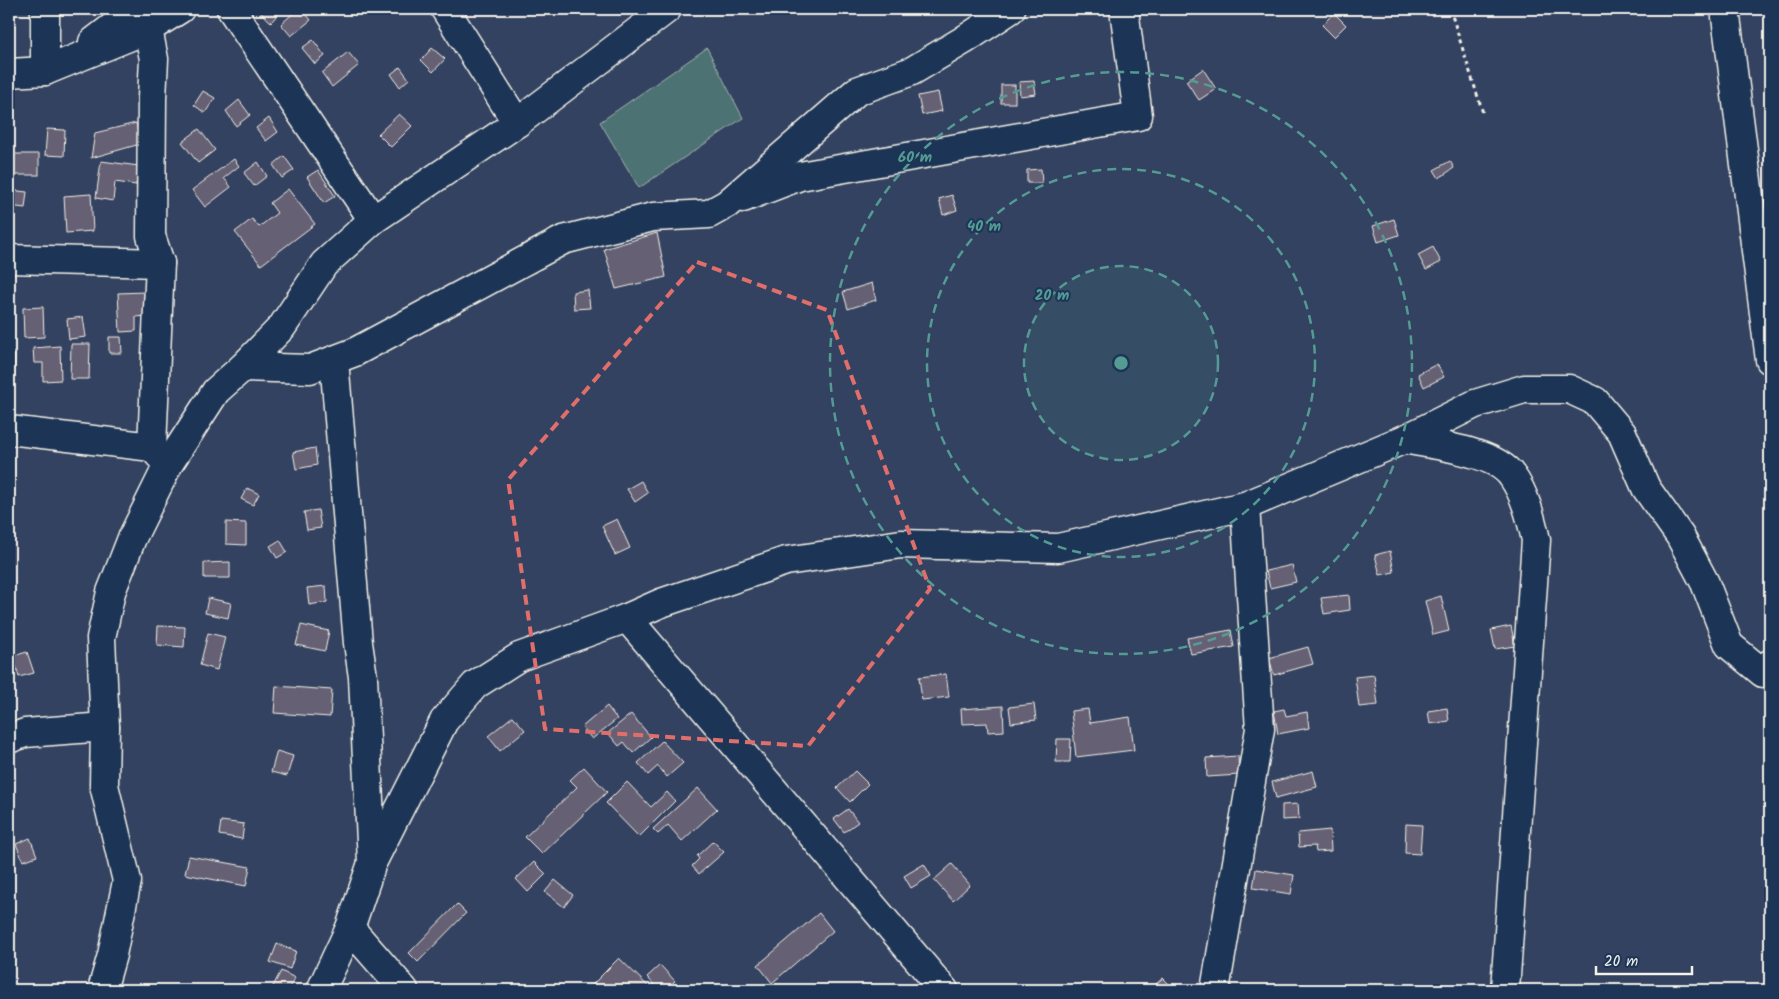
<svg xmlns="http://www.w3.org/2000/svg" width="1779" height="999" viewBox="0 0 1779 999" font-family="Kalam,sans-serif">
  <style>
    .green { fill: #4e7273; stroke: #a1b2ae }
    .building { fill: #666174; stroke: #f4f1e8 }
    .lines { fill: none; stroke-linecap: round; stroke-linejoin: round }
    .minor-casing { stroke: #f4f1e8; stroke-width: 31 }
    .path { stroke: #f4f1e8; stroke-width: 3; stroke-dasharray: 4 4; stroke-linecap: butt }
    .minor { stroke: #1d3557; stroke-width: 28 }
    .marked { fill: none; stroke: #e06e6b; stroke-width: 4; stroke-dasharray: 10 6; stroke-linejoin: round }
    .ring { fill: none; stroke: #549b93; stroke-width: 2.5; stroke-dasharray: 9 6 }
    .centre { fill: #549b93; stroke: #1d3557; stroke-width: 2.5 }
    .ring-label { font-size: 15px; text-anchor: middle; font-weight: bold; fill: #549b93; stroke: #1d3557; stroke-width: 4; stroke-linejoin: round; paint-order: stroke }
  </style>
  <rect width="100%" height="100%" fill="#334260"/>
  <filter id="ink" filterUnits="userSpaceOnUse"><feTurbulence type="fractalNoise" baseFrequency=".02" numOctaves="2"/><feDisplacementMap in="SourceGraphic" scale="10" xChannelSelector="R" yChannelSelector="G"/><feConvolveMatrix kernelMatrix="1 2 1 2 8 2 1 2 1" color-interpolation-filters="sRGB"/></filter>
  <g filter="url(#ink)">
    <path class="green" d="M707 48 743 118 639 188 600 122Z"/>
    <g class="building">
      <path d="M259 9H283L271 22 258 10Z"/>
      <path d="M298 9H302L311 20 291 36 281 24Z"/>
      <path d="M1334 13 1346 25 1334 37 1322 25Z"/>
      <path d="M313 40 325 56 315 64 302 48Z"/>
      <path d="M432 48 445 59 433 72 421 60Z"/>
      <path d="M348 52 359 65 332 87 322 73Z"/>
      <path d="M400 67 409 79 400 87 391 74Z"/>
      <path d="M1203 69 1216 89 1199 100 1186 81Z"/>
      <path d="M1034 81 1036 94 1020 96 1019 82Z"/>
      <rect x="1001" y="85" width="14" height="18"/>
      <path d="M203 91 215 98 205 113 194 105Z"/>
      <path d="M938 92 942 111 922 115 918 96Z"/>
      <path d="M239 100 250 115 236 126 226 111Z"/>
      <path d="M399 114 412 126 391 147 378 134Z"/>
      <path d="M269 118 278 132 266 141 256 128Z"/>
      <path d="M136 123 140 144 91 158 95 133Z"/>
      <path d="M47 129 65 130 64 156 45 155Z"/>
      <path d="M199 129 215 150 198 163 182 142Z"/>
      <rect x="14" y="154" width="25" height="21"/>
      <path d="M284 156 294 170 282 178 273 165Z"/>
      <path d="M234 159 239 166 224 178 231 187 205 207 192 190Z"/>
      <path d="M101 161 139 166 136 185 115 182 113 201 96 198Z"/>
      <path d="M1450 161 1454 168 1439 178 1434 170Z"/>
      <path d="M258 162 267 176 254 186 244 173Z"/>
      <path d="M1041 169 1042 183H1027V170Z"/>
      <path d="M318 170 335 196 324 203 307 177Z"/>
      <path d="M288 189 315 224 261 265 235 232 252 219 259 227 277 213 270 203Z"/>
      <path d="M9 190 27 192 25 208 9 206Z"/>
      <path d="M91 194 93 231 66 233 64 196Z"/>
      <path d="M952 195 957 210 943 215 939 199Z"/>
      <path d="M1394 219 1399 235 1378 242 1373 226Z"/>
      <path d="M657 233 666 277 616 289 604 249Z"/>
      <path d="M1433 247 1441 262 1426 270 1418 255Z"/>
      <path d="M872 283 876 300 848 309 843 292Z"/>
      <path d="M588 290 590 308 574 309 573 292Z"/>
      <path d="M145 292 146 316 136 317V331L120 332 118 293Z"/>
      <path d="M43 307 44 337 24 338 23 308Z"/>
      <path d="M83 317 86 337 69 339 67 319Z"/>
      <path d="M109 337H121L122 353H109Z"/>
      <path d="M71 344H90L89 379H70Z"/>
      <path d="M60 346 61 380 43 381V363H34L33 348Z"/>
      <path d="M9 352 15 353 14 387 9 386Z"/>
      <path d="M1437 364 1444 377 1424 387 1418 374Z"/>
      <path d="M315 448 317 465 296 469 293 452Z"/>
      <path d="M641 481 648 493 635 502 627 489Z"/>
      <path d="M247 488 259 494 253 505 241 499Z"/>
      <path d="M318 510 321 528 307 530 304 512Z"/>
      <path d="M617 519 630 548 615 555 602 526Z"/>
      <path d="M226 522 246 523V545L226 544Z"/>
      <path d="M280 540 287 552 277 558 270 546Z"/>
      <path d="M1390 551 1394 572 1380 575 1375 555Z"/>
      <path d="M230 562V578H204V563Z"/>
      <path d="M1292 565 1296 582 1270 588 1266 571Z"/>
      <path d="M326 586 327 602 309 605 307 588Z"/>
      <path d="M1349 595 1350 610 1324 614 1321 598Z"/>
      <path d="M1441 596 1449 631 1433 635 1425 601Z"/>
      <path d="M208 598 231 603 228 618 205 613Z"/>
      <path d="M301 625 329 631 325 651 296 645Z"/>
      <path d="M158 626 185 627 184 647 157 645Z"/>
      <path d="M1511 626 1515 646 1495 649 1491 630Z"/>
      <path d="M1231 630 1234 647 1191 654 1187 638Z"/>
      <path d="M208 633 225 637 217 670 200 665Z"/>
      <path d="M1308 647 1313 664 1274 675 1269 658Z"/>
      <path d="M27 652 34 673 19 677 13 656Z"/>
      <path d="M946 674 949 697 922 700 919 677Z"/>
      <path d="M1374 675 1378 705 1359 707 1355 677Z"/>
      <path d="M276 686 332 690 330 717 274 713Z"/>
      <path d="M1034 704 1036 720 1011 723 1009 707Z"/>
      <path d="M607 706 617 719 592 739 582 727Z"/>
      <path d="M1003 706 1004 731 988 732 987 723 962 724 961 709Z"/>
      <path d="M1447 708 1449 721 1430 724 1428 711Z"/>
      <path d="M1088 709 1090 723 1130 717 1134 750 1076 757 1071 711Z"/>
      <path d="M1284 709 1286 716 1307 712 1309 728 1278 734 1274 711Z"/>
      <path d="M631 714 651 737 633 753 624 742 619 746 608 733Z"/>
      <path d="M513 716 525 730 500 751 488 736Z"/>
      <path d="M1057 739H1071L1070 762H1056Z"/>
      <path d="M662 741 683 763 667 777 658 766 648 775 638 763Z"/>
      <path d="M277 751 293 756 287 776 271 772Z"/>
      <path d="M1238 756 1239 775 1207 777 1206 758Z"/>
      <path d="M584 767 607 792 542 854 525 837 577 787 570 780Z"/>
      <path d="M855 771 868 784 850 802 837 788Z"/>
      <path d="M1313 771 1317 787 1276 798 1272 782Z"/>
      <path d="M627 782 651 807 667 792 675 801 639 837 606 803Z"/>
      <path d="M698 788 717 809 682 841 668 825 658 834 653 829Z"/>
      <path d="M1298 804 1299 819 1282 820V805Z"/>
      <path d="M848 809 858 822 844 832 834 819Z"/>
      <path d="M221 821 244 824 242 839 219 835Z"/>
      <path d="M1406 824 1422 825 1420 854 1405 853Z"/>
      <path d="M1330 830 1331 851 1316 852 1315 846 1299 847 1298 833Z"/>
      <path d="M30 838 37 856 23 861 16 844Z"/>
      <path d="M713 841 724 852 699 874 692 866 699 859 697 856Z"/>
      <path d="M189 856 250 867 246 886 185 874Z"/>
      <path d="M534 862 546 874 528 892 516 879Z"/>
      <path d="M924 864 931 876 911 888 904 876Z"/>
      <path d="M952 864 970 885 953 901 934 880Z"/>
      <path d="M1256 869 1294 875 1291 894 1253 888Z"/>
      <path d="M555 880 573 895 564 907 545 892Z"/>
      <path d="M457 904 466 913 418 962 409 953Z"/>
      <path d="M819 913 833 931 772 983 758 965Z"/>
      <path d="M277 944 296 951 290 969 270 962Z"/>
      <path d="M619 958 652 990H587Z"/>
      <path d="M660 965 675 981 664 990H659L647 977Z"/>
      <path d="M281 971 295 978 288 990H271Z"/>
      <path d="M1163 978 1175 990H1149Z"/>
    </g>
    <g class="lines">
      <g class="minor-casing">
        <g id="minor">
          <path d="M45 9V71"/>
          <path d="M231 9 373 220"/>
          <path d="M445 9 517 123"/>
          <path d="M1725 9 1770 360"/>
          <path d="M93 42 136 9"/>
          <path d="M9 73 45 71 148 29 180 9"/>
          <path d="M743 198 800 176 1138 116 1124 9"/>
          <path d="M9 259 160 263"/>
          <path d="M334 360 358 643 363 677 372 862"/>
          <path d="M243 367 310 369 355 352 563 240 653 217 709 214 727 204 857 91 912 71 964 40 1011 9"/>
          <path d="M9 430 152 447"/>
          <path d="M1405 439C1433 445 1495 451 1512 476 1525 494 1531 518 1536 540L1505 990"/>
          <path d="M168 465 216 391 243 367 282 327 324 264 373 220 517 123 667 9"/>
          <path d="M627 618 944 990"/>
          <path d="M9 739 25 733 105 727"/>
          <path d="M350 928 404 990"/>
          <path d="M102 990 112 955 127 881 104 785 105 727 101 638 111 592 132 538 168 465 152 447 160 263 151 236 152 98 154 59 148 29"/>
          <path d="M321 990 350 928 372 863 444 721 475 685 519 657 627 618 661 603 786 561 901 544 1058 548 1245 506 1405 439 1475 404 1524 389H1569L1595 401 1622 433 1646 488 1680 536 1705 583 1729 645 1763 673 1770 664"/>
          <path d="M1215 990 1260 729 1245 506"/>
        </g>
      </g>
      <path class="path" d="M1450 9 1483 113"/>
      <use href="#minor" class="minor"/>
    </g>
  </g>
  <path class="marked" d="M697 262 827 310 930 589 808 746 545 729 508 480Z"/>
  <circle cx="1121" cy="363" r="97" fill="#549b93" fill-opacity=".12"/>
  <g class="ring">
    <circle cx="1121" cy="363" r="97"/>
    <circle cx="1121" cy="363" r="194"/>
    <circle cx="1121" cy="363" r="291"/>
  </g>
  <circle cx="1121" cy="363" r="8" class="centre"/>
  <g class="ring-label">
    <text x="915" y="162">60 m</text>
    <text x="984" y="231">40 m</text>
    <text x="1052" y="300">20 m</text>
  </g>
  <rect width="1779" height="999" fill="none" stroke="#1d3557" stroke-width="30"/>
  <rect x="15" y="15" width="1749" height="969" fill="none" stroke="#f4f1e8" stroke-width="2" filter="url(#ink)"/>
  <path d="M1596 966v8h96v-8" fill="none" stroke="#f4f1e8" stroke-width="2.5"/>
  <text x="1604" y="966" font-size="15" fill="#f4f1e8" stroke="#1d3557" stroke-width="4" paint-order="stroke">20 m</text>
</svg>
